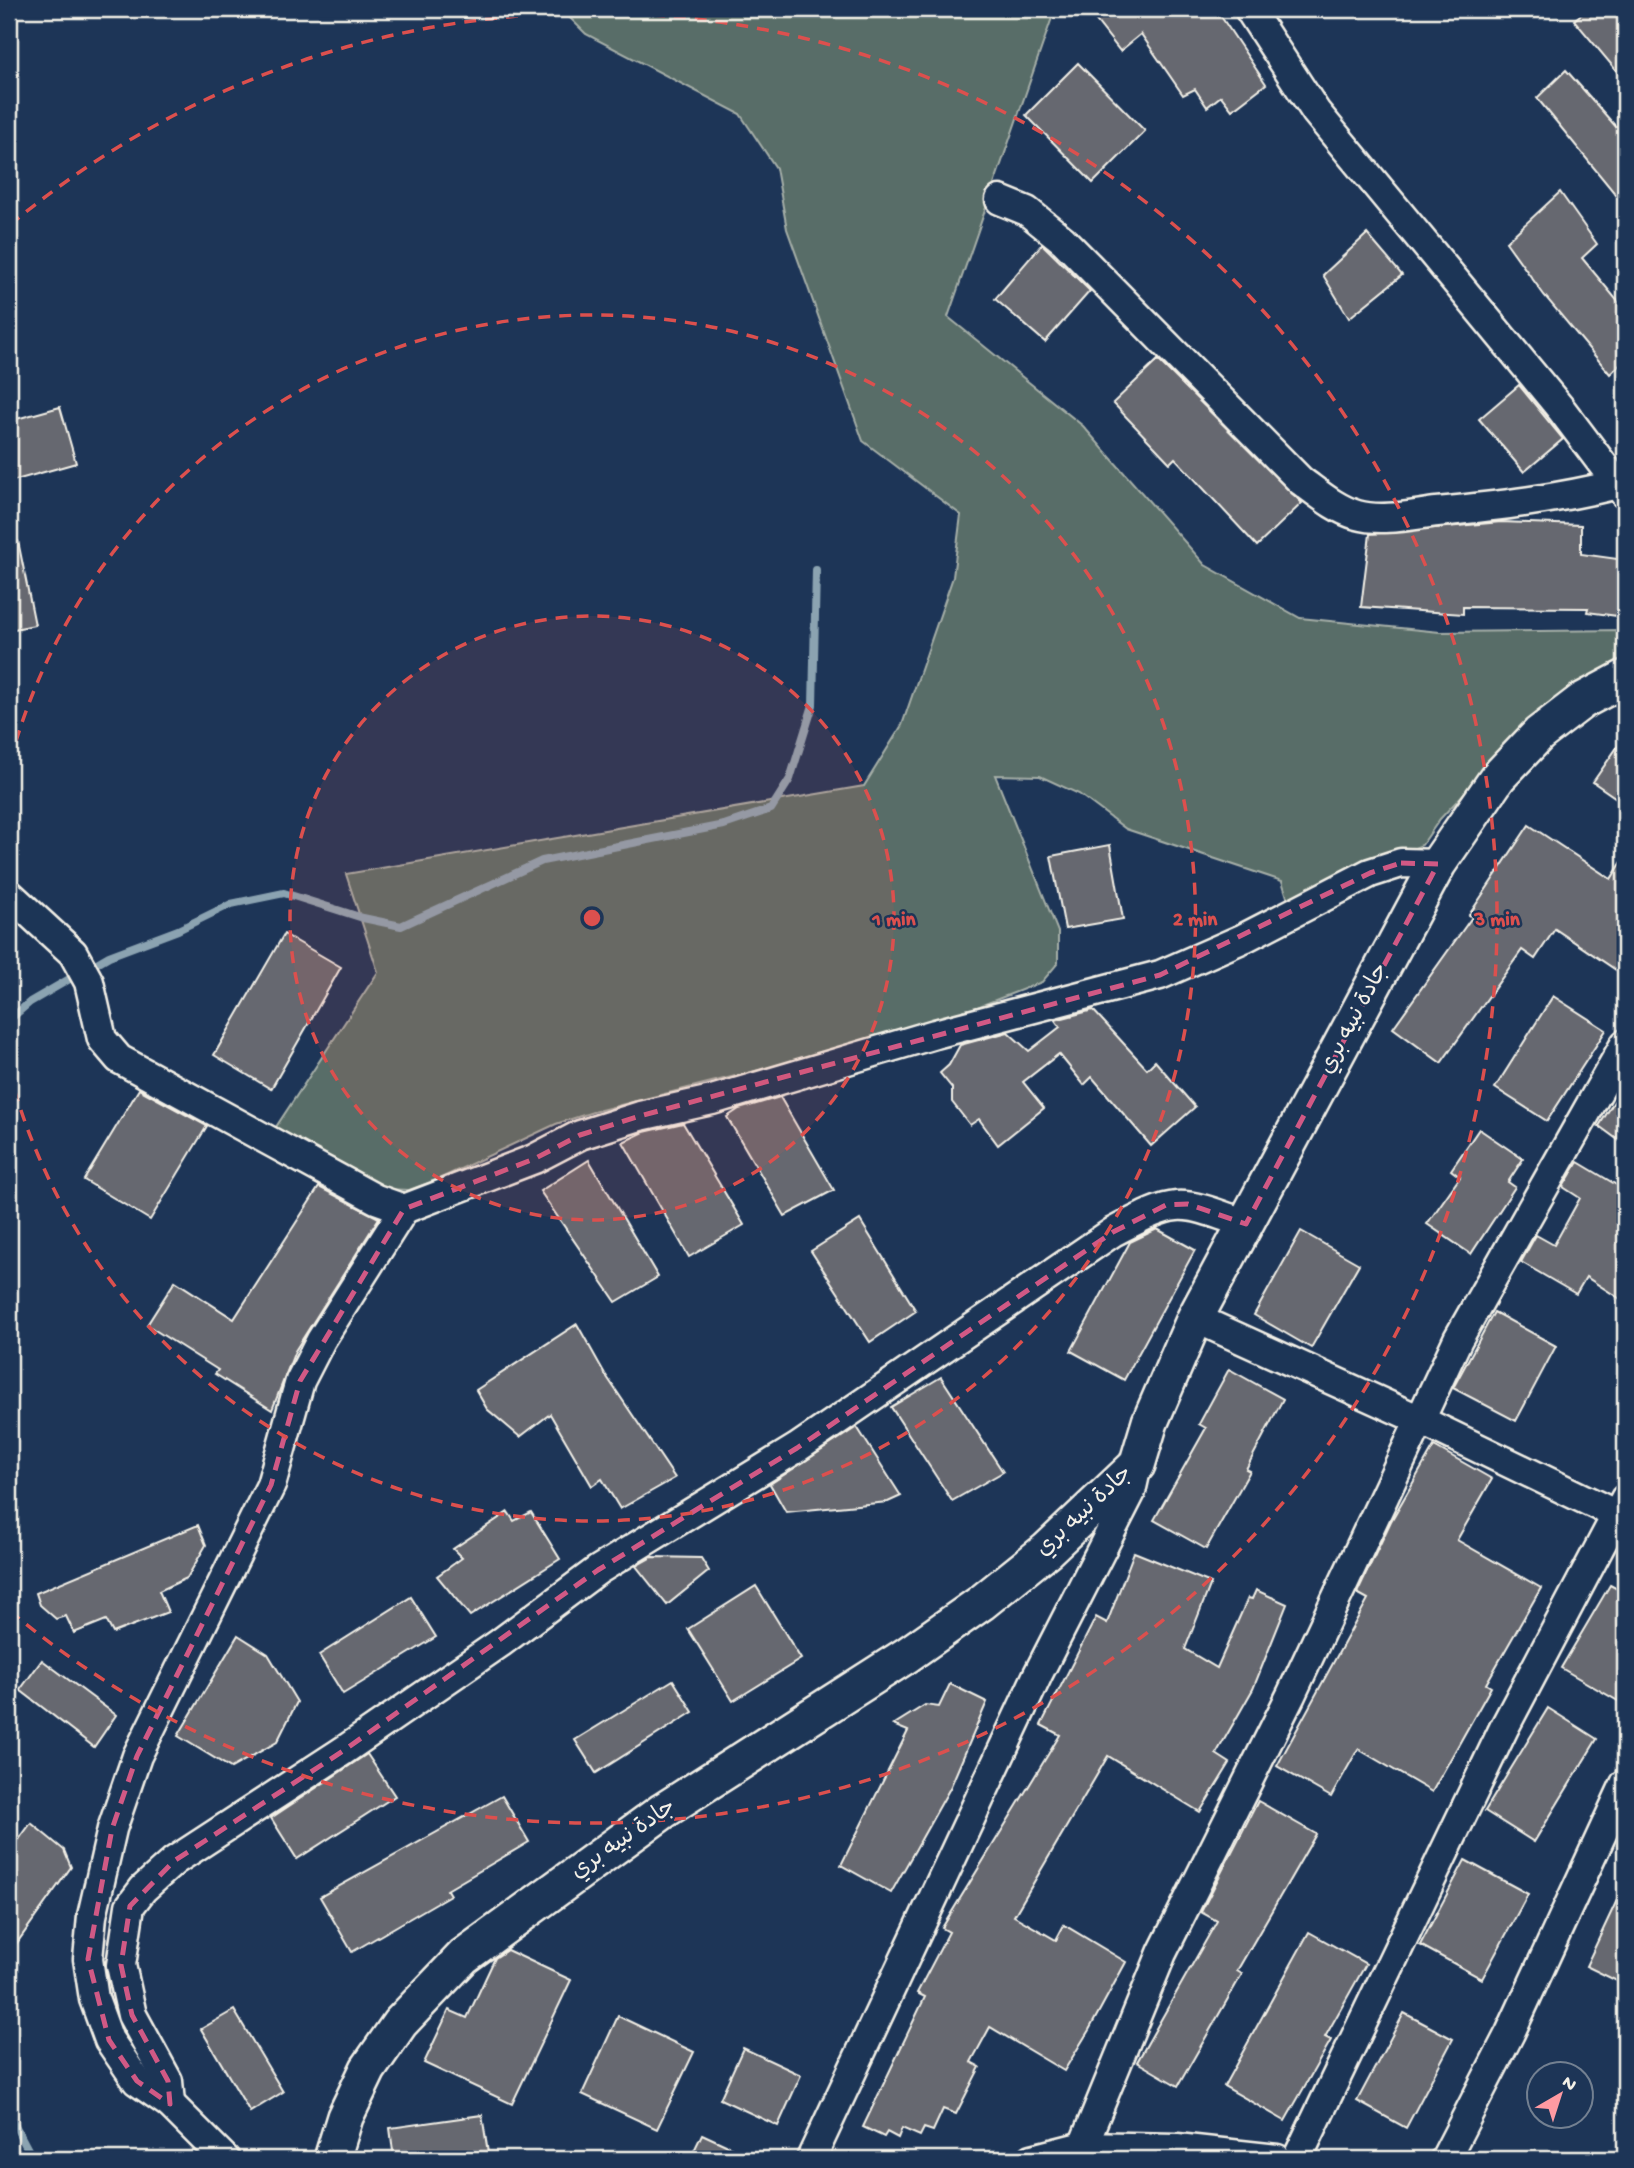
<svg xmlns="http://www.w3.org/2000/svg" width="1634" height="2168" viewBox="0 0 1634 2168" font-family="'Gochi Hand','Playpen Sans Arabic',sans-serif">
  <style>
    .green { fill: #596d68; stroke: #a6afa8; stroke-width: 2 }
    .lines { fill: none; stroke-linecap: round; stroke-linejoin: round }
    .stream { stroke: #8ba3b1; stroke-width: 8 }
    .building { fill: #66676f; stroke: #f4f1e8; stroke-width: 2 }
    .minor-casing { stroke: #f4f1e8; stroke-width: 33 }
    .tertiary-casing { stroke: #f4f1e8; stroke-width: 40 }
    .minor { stroke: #1d3557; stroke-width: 28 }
    .tertiary { stroke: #1d3557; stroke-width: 35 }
    .marked { fill: none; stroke: #d15985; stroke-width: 5; stroke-dasharray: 14 9; stroke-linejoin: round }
    .ring { fill: none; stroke: #dc504e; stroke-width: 3.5; stroke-dasharray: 12 9 }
    .labels { text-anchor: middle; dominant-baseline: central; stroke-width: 5; stroke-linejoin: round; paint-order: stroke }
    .street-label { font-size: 23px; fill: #f4f1e8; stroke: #1d3557 }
    .centre { fill: #dc504e; stroke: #1d3557; stroke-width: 3.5 }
    .ring-label { font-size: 21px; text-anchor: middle; font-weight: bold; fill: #dc504e; stroke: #1d3557; stroke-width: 5; stroke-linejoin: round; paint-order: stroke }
  </style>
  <rect width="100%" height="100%" fill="#1d3557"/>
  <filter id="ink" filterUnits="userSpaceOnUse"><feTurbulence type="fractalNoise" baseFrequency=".0143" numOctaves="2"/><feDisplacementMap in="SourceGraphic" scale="14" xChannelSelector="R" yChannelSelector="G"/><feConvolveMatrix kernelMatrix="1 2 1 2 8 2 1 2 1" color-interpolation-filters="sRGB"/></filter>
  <g filter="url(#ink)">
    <path class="green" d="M561 9H1055L948 317 1083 426 1205 565 1300 618 1440 632 1625 630V667L1514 740 1440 819 1422 845 1288 900 1282 881 1126 829 1079 794 1040 776 995 775 1058 932V963L1042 982 918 1030 593 1112 556 1124 439 1179 409 1190 386 1189 274 1130 378 972 346 874 864 786 902 725 953 577 961 515 863 441 787 229 776 168 740 114 586 34Z"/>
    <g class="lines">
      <g class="stream">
        <path d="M9 1020 30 1002 109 956 178 930 231 904 284 893 363 918 401 926 542 861 724 825 771 809 790 779 813 705 816 570"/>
        <path d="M9 2114 33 2159"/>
      </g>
    </g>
    <g class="building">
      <path d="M1087 9H1216L1266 84 1232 110 1221 96 1207 107 1195 89 1183 95 1141 34 1120 51Z"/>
      <path d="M1588 9H1625V81L1574 20Z"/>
      <path d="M1078 63 1145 131 1093 183 1026 115Z"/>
      <path d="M1566 70 1625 137V206L1537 98Z"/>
      <path d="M1560 192 1597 244 1582 258 1625 310V360L1610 374 1544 295 1506 242Z"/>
      <path d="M1367 234 1402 275 1349 318 1323 275Z"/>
      <path d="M1042 244 1090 291 1045 342 995 299Z"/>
      <path d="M1158 360 1302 503 1257 546 1175 458 1170 463 1113 403Z"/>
      <path d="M1519 385 1563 439 1524 472 1479 419Z"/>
      <path d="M60 407 76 463 9 482V421Z"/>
      <path d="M1501 522 1581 525V554L1625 560V617L1587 612 1588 608 1463 607V614L1361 607 1370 534Z"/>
      <path d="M18 541 35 625 9 630V542Z"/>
      <path d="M1625 736V804L1593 782Z"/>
      <path d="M1529 825 1611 879 1625 857V976L1555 929 1535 959 1522 950 1441 1063 1393 1028 1472 917 1469 915Z"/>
      <path d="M1110 845 1123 919 1065 929 1051 856Z"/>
      <path d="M284 934 341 967 271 1089 214 1055Z"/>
      <path d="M1553 996 1606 1030 1547 1121 1495 1088Z"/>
      <path d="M1093 1010 1147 1069 1155 1061 1195 1107 1151 1146 1092 1077 1084 1085 1059 1054 1023 1082 1044 1108 998 1145 979 1119 970 1125 952 1102V1088L940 1073 949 1065 960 1045 1008 1032 1029 1051 1060 1027 1055 1020Z"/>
      <path d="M1625 1084V1145L1599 1126Z"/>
      <path d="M139 1089 207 1126 150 1220 84 1180Z"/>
      <path d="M780 1097 834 1190 785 1216 727 1117 739 1109Z"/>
      <path d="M683 1123 744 1225 689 1257 623 1142 644 1132Z"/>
      <path d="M1479 1129 1523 1159 1508 1182 1515 1187 1471 1254 1427 1224 1460 1177 1451 1170Z"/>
      <path d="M589 1160 658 1277 616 1302 540 1191Z"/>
      <path d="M1578 1162 1625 1190V1302L1586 1277 1576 1294 1521 1262 1536 1235 1554 1245 1580 1198 1563 1187Z"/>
      <path d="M319 1187 379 1218 295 1351 272 1410 215 1374 218 1370 147 1325 175 1281 234 1319Z"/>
      <path d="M860 1220 916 1311 870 1342 811 1251Z"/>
      <path d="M1157 1229 1195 1250 1124 1380 1071 1351 1130 1242Z"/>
      <path d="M1301 1231 1359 1264 1311 1348 1254 1315Z"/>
      <path d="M1494 1312 1556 1346 1516 1421 1453 1388Z"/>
      <path d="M577 1324 605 1374 675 1478 620 1509 602 1479 592 1486 550 1414 520 1437 487 1409 476 1390Z"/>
      <path d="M1229 1369 1283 1399 1246 1469 1250 1471 1206 1549 1154 1520 1206 1428 1199 1424Z"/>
      <path d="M941 1377 1003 1472 952 1501 891 1407Z"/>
      <path d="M857 1427 901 1496 888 1502 786 1512 770 1484Z"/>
      <path d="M1434 1446 1492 1479 1457 1540 1541 1588 1486 1684 1491 1687 1432 1792 1358 1749 1331 1797 1277 1766 1368 1599 1357 1593 1391 1521Z"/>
      <path d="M508 1512 514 1521 531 1512 560 1559 470 1616 437 1576 462 1558 453 1549Z"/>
      <path d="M198 1525 206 1545 187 1578 159 1591 168 1612 113 1633 106 1620 74 1633 66 1616 56 1619 40 1605 36 1593Z"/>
      <path d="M1134 1552 1211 1583 1185 1649 1217 1668 1248 1598 1252 1599 1256 1590 1287 1604 1253 1689 1216 1754 1230 1763 1200 1812 1108 1756 1014 1916 1056 1940 1064 1925 1126 1962 1089 2030 1064 2071 990 2027 971 2062 980 2067 956 2114 943 2109 933 2131 924 2128 920 2136 902 2128 898 2138 887 2132 884 2137 863 2127 925 1997 917 1993 949 1932 942 1928 1060 1735 1041 1725 1096 1617 1107 1623Z"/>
      <path d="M652 1557 701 1558 709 1571 667 1605 636 1566Z"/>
      <path d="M1610 1585 1625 1593V1705L1561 1668Z"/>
      <path d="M756 1586 801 1659 733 1701 688 1629Z"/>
      <path d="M411 1597 436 1637 343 1694 319 1655Z"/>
      <path d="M238 1635 268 1654 297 1702 277 1742 231 1768 178 1736Z"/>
      <path d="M42 1660 116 1715 94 1747 20 1690Z"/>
      <path d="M673 1680 693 1712 596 1773 575 1740Z"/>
      <path d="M950 1684 987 1702 950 1788 891 1893 841 1865 908 1731 893 1725 925 1705 939 1707Z"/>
      <path d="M1548 1708 1597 1739 1534 1842 1485 1811Z"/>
      <path d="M367 1754 395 1796 297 1859 271 1818Z"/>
      <path d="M502 1796 529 1842 447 1890 450 1895 352 1952 320 1897Z"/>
      <path d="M1258 1801 1316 1834 1237 1971 1242 1974 1178 2086 1137 2062 1217 1921 1201 1912Z"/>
      <path d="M31 1823 64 1850 71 1867 9 1954V1853Z"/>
      <path d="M1465 1860 1528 1894 1482 1979 1420 1945Z"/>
      <path d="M1625 1883V1985L1586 1966Z"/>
      <path d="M1309 1932 1366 1964 1325 2037 1331 2040 1285 2121 1224 2086Z"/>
      <path d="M507 1950 571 1980 512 2104 424 2063 449 2010 467 2018 495 1958Z"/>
      <path d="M234 2010 283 2092 250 2112 201 2029Z"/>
      <path d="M1404 2013 1453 2039 1406 2128 1357 2101Z"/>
      <path d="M618 2016 694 2052 657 2129 582 2094Z"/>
      <path d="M743 2048 801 2075 778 2126 720 2099Z"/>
      <path d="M482 2115 489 2159H394L390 2128Z"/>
      <path d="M702 2134 756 2159H690Z"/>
    </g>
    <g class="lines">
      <g class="minor-casing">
        <g id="minor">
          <path d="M1249 9 1316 112 1561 409 1625 494"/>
          <path d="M1000 200 1027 211 1063 240 1301 481C1319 494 1336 509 1357 515 1381 522 1412 515 1437 512 1499 506 1558 499 1618 484"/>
          <path d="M9 894 73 953 89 982 102 1039 119 1059 376 1199 404 1209 534 1159 580 1135 640 1116 712 1100 935 1034 1160 975 1244 938 1370 873 1401 863 1438 864"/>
          <path d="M1195 1318 1420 1420 1617 1515"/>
          <path d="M170 2104 168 2081 132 2015 121 1965 130 1906 143 1889 174 1861 343 1751 500 1643 598 1570 797 1448 1113 1232C1179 1198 1176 1199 1246 1224"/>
          <path d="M1083 2146 1162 1953 1291 1695 1458 1339 1625 1044"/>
          <path d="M225 2159 170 2104 137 2081 109 2040 94 1999 88 1959 92 1916 112 1829 137 1756 271 1485 300 1381 321 1340 404 1209"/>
          <path d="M811 2159 1038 1674 1131 1492 1137 1465"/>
          <path d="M1032 2159 1083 2146 1177 2148 1277 2159"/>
          <path d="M1297 2159 1504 1728 1625 1499"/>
          <path d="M1445 2159 1510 2033 1625 1784"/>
        </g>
      </g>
      <g class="tertiary-casing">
        <path id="tertiary" d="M332 2159 345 2117 368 2069 400 2023 464 1956 663 1811 907 1655 981 1603 1047 1550 1137 1465 1150 1422 1195 1318 1438 864 1498 777 1539 734 1582 701 1625 678"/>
      </g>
      <use href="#minor" class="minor"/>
      <use href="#tertiary" class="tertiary"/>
    </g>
  </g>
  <path class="marked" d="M1401 863 1438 864 1246 1224 1188 1204 1166 1205 1113 1232 797 1448 598 1570 343 1751 174 1861 130 1906 121 1965 132 2015 168 2081 170 2104 137 2081 109 2040 88 1959 112 1829 137 1756 271 1485 300 1381 404 1209 534 1159 580 1135 640 1116 1160 975 1370 873Z"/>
  <circle cx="592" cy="918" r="302" fill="#dc504e" fill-opacity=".12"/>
  <g class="ring">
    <circle cx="592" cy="918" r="302"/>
    <path d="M10 762A603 603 0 1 1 10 1074"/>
    <path d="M10 225A905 905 0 1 1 10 1611"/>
  </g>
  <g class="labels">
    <g class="street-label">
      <text transform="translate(1355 1019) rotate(-62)">جادة نبيه بري</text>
      <text transform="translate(1085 1512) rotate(-43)">جادة نبيه بري</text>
      <text transform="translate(624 1840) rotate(-35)">جادة نبيه بري</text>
    </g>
  </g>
  <circle cx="592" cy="918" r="10" class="centre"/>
  <g class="ring-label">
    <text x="894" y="925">1 min</text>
    <text x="1195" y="925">2 min</text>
    <text x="1497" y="925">3 min</text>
  </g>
  <rect width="1634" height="2168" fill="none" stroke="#1d3557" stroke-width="35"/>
  <rect x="18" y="18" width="1599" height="2133" fill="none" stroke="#f4f1e8" stroke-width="2.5" filter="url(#ink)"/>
  <g transform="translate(1560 2095) rotate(39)"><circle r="33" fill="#1d3557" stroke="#738091" stroke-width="2"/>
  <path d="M0-5L12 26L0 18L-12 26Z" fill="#ff9aa2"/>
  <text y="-10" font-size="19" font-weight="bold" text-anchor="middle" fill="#f4f1e8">N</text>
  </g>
</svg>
